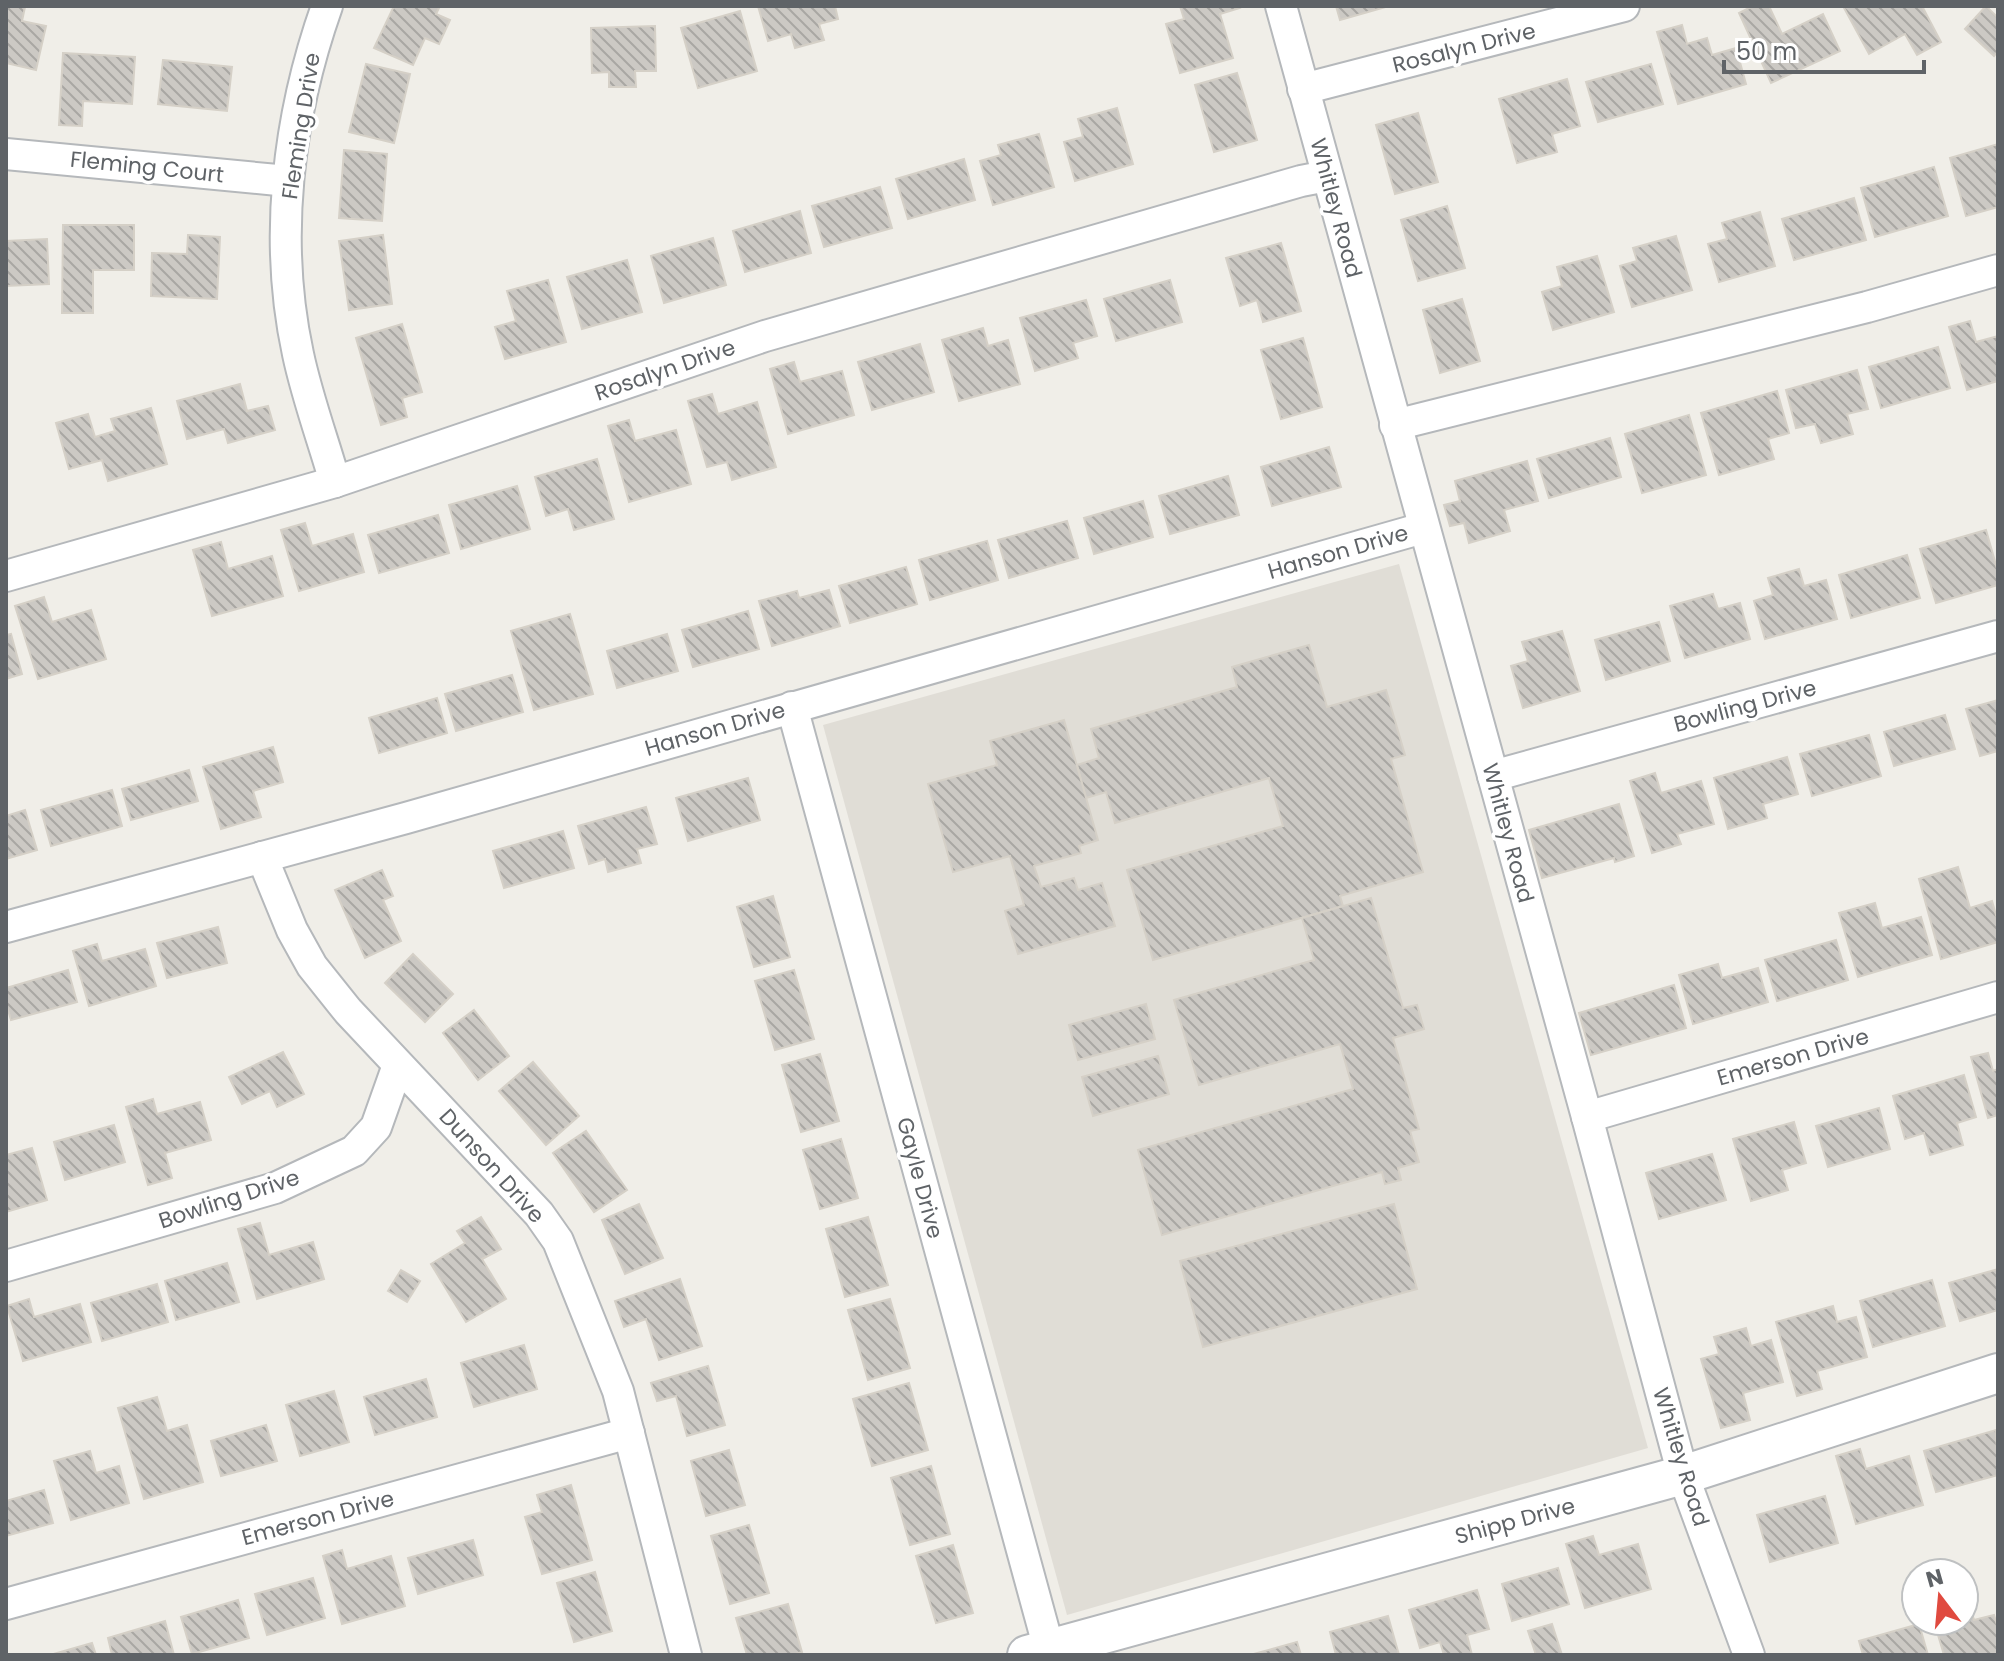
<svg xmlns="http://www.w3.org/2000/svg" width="2004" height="1661" viewBox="0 0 2004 1661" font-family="Poppins,sans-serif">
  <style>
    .education { fill: #e0ddd6 }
    .building { fill: url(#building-back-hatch); stroke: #d5d0c7; stroke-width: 2 }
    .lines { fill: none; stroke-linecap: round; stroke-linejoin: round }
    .minor-casing { stroke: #b5b8bb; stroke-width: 34 }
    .tertiary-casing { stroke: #b5b8bb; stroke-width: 42 }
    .minor { stroke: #fff; stroke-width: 30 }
    .tertiary { stroke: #fff; stroke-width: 38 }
    .labels { text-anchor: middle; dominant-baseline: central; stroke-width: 7; stroke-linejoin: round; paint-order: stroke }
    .street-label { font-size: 22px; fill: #5f6367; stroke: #fff }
  </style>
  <defs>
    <pattern id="building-back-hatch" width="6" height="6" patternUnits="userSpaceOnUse" patternTransform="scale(2)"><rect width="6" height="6" fill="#ccc9c4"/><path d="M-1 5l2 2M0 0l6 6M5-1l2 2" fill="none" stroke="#a9a7a3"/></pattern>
  </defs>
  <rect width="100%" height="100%" fill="#f0eee8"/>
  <path class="education" d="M1399 564 1648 1448 1067 1615 823 725Z"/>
  <g class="building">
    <path d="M6 6 25 7 22 21 46 26 36 70 6 63Z"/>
    <path d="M394 6H440L436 14 450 20 439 44 425 38 413 65 374 48Z"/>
    <path d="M758 6H835L838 19 819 24 824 40 795 48 791 34 768 41Z"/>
    <path d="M1180 6H1239L1240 8 1220 14 1233 58 1180 73 1166 24 1184 19Z"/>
    <path d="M1336 6H1389L1340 20Z"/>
    <path d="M1753 6H1769L1782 34 1823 14 1840 51 1771 83 1739 13Z"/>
    <path d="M1843 6H1922L1941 42 1917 55 1905 34 1869 54Z"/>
    <path d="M1986 6 1998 18V51L1994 56 1965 29Z"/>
    <path d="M740 11 757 71 698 88 681 28Z"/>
    <path d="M1682 25 1687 44 1707 38 1712 55 1736 48 1746 84 1678 104 1657 32Z"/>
    <path d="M655 26 656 71H635L636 87H609V72L592 73 591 28Z"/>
    <path d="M63 53 135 57 132 104 83 101 82 126 59 125Z"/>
    <path d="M163 60 232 67 227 111 158 104Z"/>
    <path d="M366 64 410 74 394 143 349 132Z"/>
    <path d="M1651 64 1663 104 1598 122 1586 82Z"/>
    <path d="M1237 73 1257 140 1214 152 1195 85Z"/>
    <path d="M1567 79 1580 126 1552 134 1557 152 1517 163 1499 99Z"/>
    <path d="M1117 108 1133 164 1075 181 1064 142 1083 137 1078 119Z"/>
    <path d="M1418 113 1438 182 1395 194 1376 125Z"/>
    <path d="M1039 134 1054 187 993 205 980 161 1001 155 998 145Z"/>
    <path d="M1998 144V207L1966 216 1950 158Z"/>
    <path d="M344 150 387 154 382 221 339 218Z"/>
    <path d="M964 159 975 200 908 219 896 179Z"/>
    <path d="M1934 167 1948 216 1875 237 1861 188Z"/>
    <path d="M880 187 892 228 824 247 812 206Z"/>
    <path d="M1854 198 1866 240 1794 260 1782 219Z"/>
    <path d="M1447 206 1465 268 1418 281 1401 220Z"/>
    <path d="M800 211 811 253 745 272 733 231Z"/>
    <path d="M1760 212 1775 266 1719 282 1708 244 1727 239 1722 223Z"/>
    <path d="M63 225H134V270H93V313H62Z"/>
    <path d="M188 235 220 237 217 299 151 296 152 253 187 254Z"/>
    <path d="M383 235 392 304 349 310 339 241Z"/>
    <path d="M1676 236 1692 290 1632 307 1620 266 1637 261 1633 248Z"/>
    <path d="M713 238 726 285 664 303 651 256Z"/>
    <path d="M47 239 49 284 6 286V241Z"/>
    <path d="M1281 243 1301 311 1263 322 1257 300 1240 306 1226 258Z"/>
    <path d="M1597 256 1614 312 1553 330 1542 292 1562 286 1557 267Z"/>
    <path d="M627 260 642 312 582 329 567 277Z"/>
    <path d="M548 280 566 342 505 359 495 327 516 321 507 291Z"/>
    <path d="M1170 280 1182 322 1116 341 1104 299Z"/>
    <path d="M1462 299 1480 361 1440 373 1423 310Z"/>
    <path d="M1086 300 1097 336 1073 343 1078 358 1035 371 1020 318Z"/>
    <path d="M1970 321 1976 342 1998 336V381L1967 390 1949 327Z"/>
    <path d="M402 324 422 392 402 398 407 417 381 425 356 338Z"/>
    <path d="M983 328 988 346 1008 340 1020 384 959 401 942 340Z"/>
    <path d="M1303 338 1322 407 1281 419 1261 350Z"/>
    <path d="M920 344 934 392 872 410 858 362Z"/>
    <path d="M1938 347 1950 388 1881 408 1869 367Z"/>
    <path d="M794 362 800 382 842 371 854 415 788 434 770 369Z"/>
    <path d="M1857 370 1868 409 1847 414 1853 434 1821 443 1815 424 1796 428 1786 390Z"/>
    <path d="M240 384 247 411 268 406 275 430 228 443 224 429 187 439 177 401Z"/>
    <path d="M1777 391 1789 433 1768 439 1774 459 1719 475 1701 413Z"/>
    <path d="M712 394 718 414 757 402 776 467 732 480 727 462 707 467 688 401Z"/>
    <path d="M151 408 167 464 108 481 102 460 69 469 56 423 88 414 95 437 115 431 111 419Z"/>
    <path d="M1689 415 1706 475 1642 493 1625 434Z"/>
    <path d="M629 420 635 441 676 430 691 484 629 502 608 426Z"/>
    <path d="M1610 438 1621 477 1549 498 1537 459Z"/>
    <path d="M1329 447 1341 487 1272 506 1261 467Z"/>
    <path d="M597 459 614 519 574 530 568 509 546 516 535 477Z"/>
    <path d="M1527 461 1538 501 1504 510 1510 531 1469 543 1464 523 1450 526 1444 505 1460 501 1455 481Z"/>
    <path d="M1228 476 1239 515 1170 534 1159 496Z"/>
    <path d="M517 486 530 529 461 549 449 505Z"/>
    <path d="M1143 501 1153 537 1094 554 1084 518Z"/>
    <path d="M438 515 449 553 379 573 368 535Z"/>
    <path d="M1067 521 1078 558 1009 578 998 540Z"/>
    <path d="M305 523 312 546 353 534 364 572 299 591 281 530Z"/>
    <path d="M1986 530 1998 572V585L1936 603 1920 549Z"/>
    <path d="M987 541 998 580 930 600 919 560Z"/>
    <path d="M221 542 228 569 272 556 283 596 212 616 193 550Z"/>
    <path d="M1907 555 1920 598 1851 618 1839 575Z"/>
    <path d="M906 567 917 604 850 623 839 586Z"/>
    <path d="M1799 569 1804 586 1826 580 1837 619 1765 639 1754 601 1773 595 1768 578Z"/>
    <path d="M829 590 840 626 772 646 759 601 797 591 799 598Z"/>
    <path d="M1713 594 1718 609 1740 603 1750 639 1685 658 1670 606Z"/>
    <path d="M44 597 52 622 91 610 106 659 38 679 15 606Z"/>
    <path d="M748 611 759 649 693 667 682 630Z"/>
    <path d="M570 614 593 694 534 710 511 631Z"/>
    <path d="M1659 622 1670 661 1606 680 1595 640Z"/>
    <path d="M1562 631 1580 691 1523 708 1511 666 1528 661 1522 642Z"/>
    <path d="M11 634 22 674 6 679V635Z"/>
    <path d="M667 634 678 671 617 688 607 651Z"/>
    <path d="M1309 645 1327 707 1386 690 1405 755 1391 759 1423 872 1340 896 1343 906 1153 960 1127 870 1283 826 1269 778 1115 823 1106 792 1086 798 1077 765 1099 758 1091 729 1237 687 1232 667Z"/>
    <path d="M512 675 523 712 456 731 445 694Z"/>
    <path d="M437 698 447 733 379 753 369 718Z"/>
    <path d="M1998 700V751L1980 756 1966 709Z"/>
    <path d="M1945 715 1955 749 1894 766 1884 732Z"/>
    <path d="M1064 720 1098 840 1079 846 1081 853 1034 866 1041 887 1074 878 1078 890 1102 883 1115 926 1018 954 1005 911 1024 905 1010 856 953 872 928 784 997 765 990 741Z"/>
    <path d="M1869 735 1881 776 1812 796 1800 754Z"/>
    <path d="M273 747 283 782 253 791 261 817 221 829 203 767Z"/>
    <path d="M1787 757 1798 794 1763 804 1767 818 1728 829 1714 778Z"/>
    <path d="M189 770 198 801 131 820 122 789Z"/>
    <path d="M1655 773 1661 793 1701 781 1714 824 1677 834 1681 844 1652 853 1630 781Z"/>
    <path d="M748 778 760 820 688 841 676 798Z"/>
    <path d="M112 790 122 826 51 846 41 810Z"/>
    <path d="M1619 804 1634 856 1615 862 1614 858 1542 878 1529 830Z"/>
    <path d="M646 807 657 844 637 849 641 863 608 872 605 859 589 864 578 826Z"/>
    <path d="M25 810 37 850 6 859V816Z"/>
    <path d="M563 831 574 868 504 888 493 851Z"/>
    <path d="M1958 867 1970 908 1992 901 1998 922V942L1941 959 1919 879Z"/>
    <path d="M382 870 393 896 383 900 401 941 365 958 335 890Z"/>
    <path d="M773 896 790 957 754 967 737 907Z"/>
    <path d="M1371 898 1403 1008 1417 1005 1424 1029 1393 1038 1419 1129 1410 1131 1419 1162 1398 1168 1401 1180 1385 1184 1382 1172 1162 1235 1138 1150 1353 1089 1340 1044 1199 1085 1174 1000 1314 960 1302 918Z"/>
    <path d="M1875 903 1882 928 1921 917 1932 955 1858 977 1839 913Z"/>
    <path d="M218 927 227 963 167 978 157 943Z"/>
    <path d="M1836 940 1848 980 1777 1001 1765 960Z"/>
    <path d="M97 944 102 961 145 949 156 986 89 1006 73 951Z"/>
    <path d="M413 954 453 994 425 1022 385 983Z"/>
    <path d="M1718 964 1722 978 1758 968 1768 1002 1693 1024 1679 975Z"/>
    <path d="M68 970 77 1002 11 1020 6 1003V988Z"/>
    <path d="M794 970 814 1039 775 1050 755 981Z"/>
    <path d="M1674 985 1686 1028 1591 1055 1579 1013Z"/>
    <path d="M1146 1004 1155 1039 1078 1060 1069 1025Z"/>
    <path d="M474 1010 509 1056 478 1080 443 1033Z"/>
    <path d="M283 1052 304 1094 277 1107 270 1091 242 1104 229 1077Z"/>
    <path d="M1988 1053 1993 1071 1998 1069V1115L1988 1118 1971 1057Z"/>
    <path d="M820 1054 839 1121 801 1132 782 1065Z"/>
    <path d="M1158 1056 1169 1094 1093 1116 1082 1077Z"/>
    <path d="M533 1062 579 1116 546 1145 499 1091Z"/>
    <path d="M1964 1075 1976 1117 1957 1123 1963 1145 1930 1155 1924 1133 1905 1139 1893 1096Z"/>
    <path d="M153 1099 157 1114 200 1102 211 1140 165 1153 172 1178 148 1185 126 1107Z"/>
    <path d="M1879 1108 1890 1149 1828 1167 1816 1126Z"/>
    <path d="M1794 1122 1806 1163 1782 1170 1788 1190 1751 1201 1733 1139Z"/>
    <path d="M114 1125 125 1162 65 1180 54 1142Z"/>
    <path d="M586 1131 627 1190 594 1212 553 1153Z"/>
    <path d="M841 1139 858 1198 820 1209 803 1150Z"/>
    <path d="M32 1148 47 1200 6 1212V1155Z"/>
    <path d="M1712 1154 1726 1200 1659 1219 1646 1173Z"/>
    <path d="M639 1204 663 1258 625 1274 602 1220Z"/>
    <path d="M1394 1204 1417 1289 1203 1347 1180 1261Z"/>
    <path d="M481 1217 501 1249 482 1259 506 1299 466 1322 431 1264 465 1243 457 1231Z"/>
    <path d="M868 1217 888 1285 845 1297 826 1229Z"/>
    <path d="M260 1223 269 1255 313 1242 324 1279 257 1299 238 1229Z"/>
    <path d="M227 1263 239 1302 176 1320 165 1281Z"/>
    <path d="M1998 1269V1310L1960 1321 1949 1283Z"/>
    <path d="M401 1270 420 1281 407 1302 388 1291Z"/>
    <path d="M680 1279 702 1346 659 1360 646 1319 624 1327 615 1301Z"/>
    <path d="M1932 1280 1945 1326 1873 1347 1860 1301Z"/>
    <path d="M157 1284 168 1322 102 1341 91 1303Z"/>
    <path d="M29 1299 34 1317 80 1304 91 1342 23 1361 7 1306Z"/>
    <path d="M890 1299 910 1368 868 1380 848 1310Z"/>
    <path d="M1833 1306 1837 1322 1856 1317 1867 1357 1817 1371 1822 1389 1797 1396 1776 1322Z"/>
    <path d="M1746 1328 1751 1346 1771 1340 1783 1382 1743 1393 1750 1420 1721 1428 1701 1359 1719 1354 1714 1337Z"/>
    <path d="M524 1345 537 1389 474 1407 461 1363Z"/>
    <path d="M708 1366 725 1425 687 1436 676 1396 657 1401 651 1383Z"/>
    <path d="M426 1379 437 1417 375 1435 364 1397Z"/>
    <path d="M909 1383 928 1450 872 1466 853 1399Z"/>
    <path d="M334 1391 349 1442 300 1456 286 1405Z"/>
    <path d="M157 1397 167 1431 187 1425 203 1482 144 1499 118 1408Z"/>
    <path d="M266 1425 277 1461 221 1476 211 1441Z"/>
    <path d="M1996 1430 1998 1475 1936 1492 1924 1451Z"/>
    <path d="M1860 1449 1866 1469 1909 1456 1923 1505 1856 1524 1836 1456Z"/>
    <path d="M729 1450 745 1505 706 1516 691 1461Z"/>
    <path d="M90 1451 96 1473 119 1466 129 1503 71 1520 54 1461Z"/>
    <path d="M931 1466 950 1534 910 1545 891 1478Z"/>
    <path d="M571 1485 592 1560 542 1574 525 1517 542 1512 537 1495Z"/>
    <path d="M44 1490 53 1523 6 1536V1501Z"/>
    <path d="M1825 1496 1838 1543 1770 1562 1757 1515Z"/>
    <path d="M749 1525 769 1593 730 1604 711 1536Z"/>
    <path d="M1593 1536 1599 1555 1638 1544 1651 1589 1585 1608 1566 1544Z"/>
    <path d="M473 1540 483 1575 418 1594 408 1558Z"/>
    <path d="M953 1545 973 1613 936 1623 916 1556Z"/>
    <path d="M342 1550 347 1569 391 1556 405 1606 342 1624 323 1556Z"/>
    <path d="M1558 1568 1569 1604 1512 1621 1502 1584Z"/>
    <path d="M595 1572 612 1631 574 1642 557 1583Z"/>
    <path d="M313 1578 325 1618 267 1635 255 1594Z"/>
    <path d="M1477 1590 1489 1629 1467 1635 1472 1655H1444L1440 1642 1420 1648 1409 1610Z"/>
    <path d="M238 1600 249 1638 192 1654 181 1617Z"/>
    <path d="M1968 1600 1974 1620 1994 1615 1998 1628V1655H1944L1936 1628 1953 1621H1964V1601Z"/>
    <path d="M788 1604 802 1652 792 1655H747L736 1618Z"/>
    <path d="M1388 1616 1399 1655H1336L1330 1632Z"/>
    <path d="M165 1621 174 1655H112L108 1638Z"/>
    <path d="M1552 1624 1562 1655H1536L1528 1631Z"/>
    <path d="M1919 1624 1928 1655H1863L1859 1641Z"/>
    <path d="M1297 1642 1301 1655H1250Z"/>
    <path d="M92 1643 96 1655H50Z"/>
  </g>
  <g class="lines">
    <g class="minor-casing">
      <g id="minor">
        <path d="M327 6C288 116 273 239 298 354 307 397 323 440 335 482"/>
        <path d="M1281 6 1587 1117 1683 1475 1749 1655"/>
        <path d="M1303 89 1624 6"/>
        <path d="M6 154 288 181"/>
        <path d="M1395 425 1867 307 1998 270"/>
        <path d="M6 576 335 482 765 336 1301 181 1327 176"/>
        <path d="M792 707 1049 1649"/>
        <path d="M1493 776 1998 636"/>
        <path d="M262 857 292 930 312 966 348 1011 539 1214 558 1241 618 1391 686 1655"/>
        <path d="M6 927 406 818 1423 528"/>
        <path d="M1587 1117 1998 997"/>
        <path d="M6 1266 275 1188 354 1151 376 1127 398 1065"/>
        <path d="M6 1604 629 1433"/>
      </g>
    </g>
    <g class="tertiary-casing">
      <path id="tertiary" d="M1027 1655 1683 1475 1998 1373"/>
    </g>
    <use href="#minor" class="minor"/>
    <use href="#tertiary" class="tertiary"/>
  </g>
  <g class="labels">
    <g class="street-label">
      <text transform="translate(1464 48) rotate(-14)">Rosalyn Drive</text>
      <text transform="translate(301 126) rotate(-81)">Fleming Drive</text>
      <text transform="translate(147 167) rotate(6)">Fleming Court</text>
      <text transform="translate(1336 208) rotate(75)">Whitley Road</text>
      <text transform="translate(665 370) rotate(-19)">Rosalyn Drive</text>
      <text transform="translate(1338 552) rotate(-16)">Hanson Drive</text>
      <text transform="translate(1745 706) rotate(-15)">Bowling Drive</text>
      <text transform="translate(715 729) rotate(-16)">Hanson Drive</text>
      <text transform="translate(1508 833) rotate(75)">Whitley Road</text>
      <text transform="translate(1793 1057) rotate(-16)">Emerson Drive</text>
      <text transform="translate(492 1166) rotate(48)">Dunson Drive</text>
      <text transform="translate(920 1178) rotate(75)">Gayle Drive</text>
      <text transform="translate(229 1199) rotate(-18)">Bowling Drive</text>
      <text transform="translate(1681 1457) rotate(73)">Whitley Road</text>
      <text transform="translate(318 1518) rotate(-15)">Emerson Drive</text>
      <text transform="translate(1515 1521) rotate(-15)">Shipp Drive</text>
    </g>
  </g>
  <rect width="2004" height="1661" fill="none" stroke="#5f6367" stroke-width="16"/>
  <g transform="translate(1940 1597) rotate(344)"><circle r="38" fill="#ffffff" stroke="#bfc1c2" stroke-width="2"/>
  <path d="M0-6L14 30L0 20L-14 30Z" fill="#e04a3f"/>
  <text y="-12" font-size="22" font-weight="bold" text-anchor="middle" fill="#5f6367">N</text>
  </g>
  <path d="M1724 60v12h200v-12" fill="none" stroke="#5f6367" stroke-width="4"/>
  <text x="1736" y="60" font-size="24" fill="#5f6367" stroke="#ffffff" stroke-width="6" paint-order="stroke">50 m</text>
</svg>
